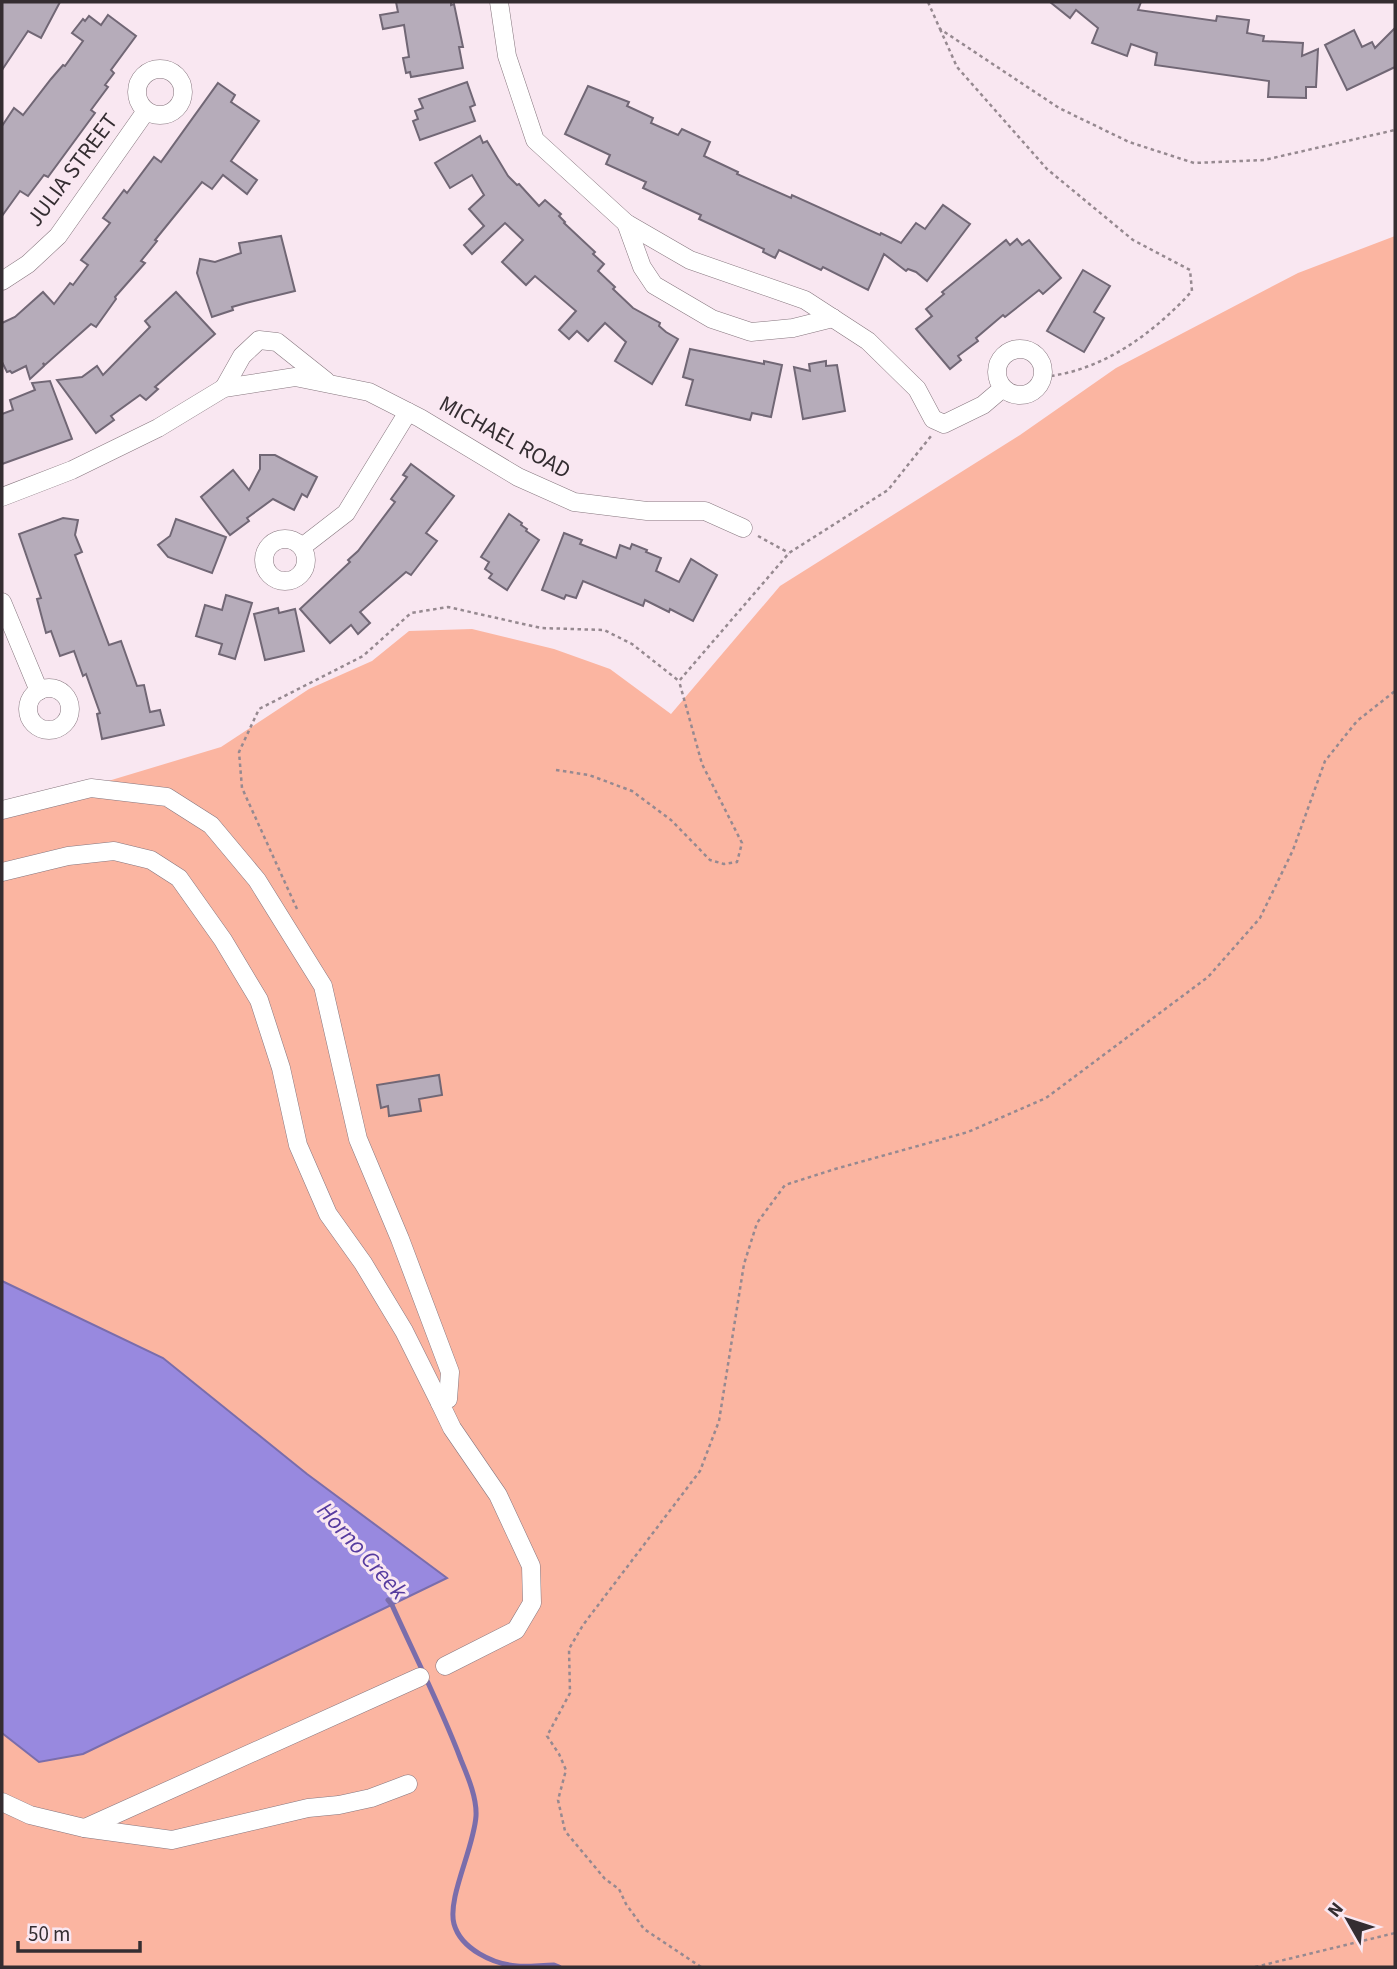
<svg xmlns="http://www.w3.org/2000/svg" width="1397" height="1969" viewBox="0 0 1397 1969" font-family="'Source Sans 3',sans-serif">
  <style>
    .green { fill: #fbb5a1 }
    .water { fill: #9889df; stroke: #7a6dab; stroke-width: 2 }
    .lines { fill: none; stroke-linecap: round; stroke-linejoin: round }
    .stream { stroke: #7a6dab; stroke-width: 5 }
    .building { fill: #b6acba; stroke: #716775; stroke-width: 2 }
    .minor-casing { stroke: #86767e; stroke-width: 19 }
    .path { stroke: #968990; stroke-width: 2.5; stroke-dasharray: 3.5 3.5; stroke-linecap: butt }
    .minor { stroke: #fff; stroke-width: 18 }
    .labels { text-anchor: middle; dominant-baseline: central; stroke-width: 6; stroke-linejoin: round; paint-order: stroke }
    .street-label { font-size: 23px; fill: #342d31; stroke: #f9e7f1 }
    .water-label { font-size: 24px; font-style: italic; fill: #563b9f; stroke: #f9e7f1 }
  </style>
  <rect width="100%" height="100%" fill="#f9e7f1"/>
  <path class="green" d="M1395 236V1967H2V813L221 747 309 689 372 661 409 631 472 629 554 649 610 669 671 714 780 586 1020 435 1116 368 1298 273Z"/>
  <path class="water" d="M2 1281 163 1358 307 1474 447 1578 83 1754 39 1762 2 1733Z"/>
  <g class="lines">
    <path class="stream" d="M388 1600 392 1605C415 1656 441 1707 461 1760 468 1777 477 1798 476 1816 474 1848 447 1898 454 1924 461 1949 493 1964 517 1966 529 1967 542 1965 554 1965L559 1967"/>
  </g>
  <g class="building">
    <path d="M2 2H60L41 38 28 31 2 70Z"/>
    <path d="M396 2H451V5L454 4 463 47H459L463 68 411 77 410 72 406 73 403 58 409 57 404 25 383 29 380 15 398 12Z"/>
    <path d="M1050 2H1141L1138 10 1216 21 1217 16 1249 20 1247 33 1264 36 1263 41 1303 43 1302 56 1318 49 1316 87H1306V98L1268 97 1269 81 1155 65 1157 53 1131 44 1127 56 1092 43 1098 28 1076 10 1070 18Z"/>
    <path d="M108 15 136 36 111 70 114 73 105 85 108 87 91 110 95 113 48 177 44 175 28 196 20 191 2 216V126L14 108 23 115 51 79 63 65 65 66 83 41 72 33 83 19 85 21 89 16 101 25Z"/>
    <path d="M1395 28V67L1347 90 1325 45 1354 30 1362 47 1372 42 1375 48Z"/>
    <path d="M467 82 475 105 470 107 475 121 420 140 413 121 418 119 415 111 423 108 419 99Z"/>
    <path d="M218 83 235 95 231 102 259 121 231 161 257 180 247 194 223 175 212 189 202 182 155 240 157 241 141 261 145 263 115 297 116 299 96 327 91 324 45 365 43 363 44 366 30 379 26 366 12 373 10 371 7 372 2 362V323L15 317 43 292 54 304 70 283 73 285 88 265 81 260 110 223 103 218 124 190 127 193 154 157 161 162Z"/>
    <path d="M588 86 629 102 627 106 653 118 651 123 678 135 682 129 710 142 704 156 738 172 737 174 791 198 792 195 880 235 881 233 901 243 916 223 925 229 943 205 970 224 927 281 916 272 908 269 906 271 884 254 868 290 823 267 821 270 779 250 775 258 763 252 764 249 699 219 701 215 643 188 646 182 606 164 610 155 565 134Z"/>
    <path d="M480 136 483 143 487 141 508 176 517 185 519 184 539 206 545 200 561 214 559 216 565 222 564 223 595 252 593 254 604 264 598 271 615 287 613 289 633 308 660 323 659 326 666 332 678 339 652 384 615 361 626 342 605 323 588 341 577 331 569 339 559 330 576 311 535 276 526 285 502 262 523 240 505 223 472 254 464 245 484 226 469 209 484 195 472 175 450 188 435 163Z"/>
    <path d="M281 236 295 291 246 303 232 307 233 310 212 317 197 273 200 259 215 262 241 253 239 243Z"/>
    <path d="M1017 239 1022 245 1029 240 1061 278 1043 294 1039 290 1005 317 1003 315 976 338 978 341 958 356 961 360 950 369 916 329 932 316 926 309 944 294 942 292 1006 240 1010 245Z"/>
    <path d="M1083 270 1110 286 1094 312 1104 318 1084 352 1047 331Z"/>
    <path d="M176 292 215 334 155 387 158 389 146 400 140 395 111 416 114 420 96 433 57 380 82 377 97 366 103 375 150 327 145 321Z"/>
    <path d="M690 349 764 364V361L782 365 771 417 752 413 750 420 686 405 693 380 683 377Z"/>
    <path d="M826 361V366L837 365 845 411 803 419 794 367 810 371 809 364Z"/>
    <path d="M50 381 72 439 2 464V414L13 410 10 400 35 390 32 383Z"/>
    <path d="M260 455H275L317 477 307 497 302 494 294 510 273 499 247 518 249 521 230 535 201 497 233 470 249 490 260 469Z"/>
    <path d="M411 464 454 496 426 533 437 541 411 575 406 572 360 612 370 623 358 634 351 625 330 643 300 609 350 562 348 560 358 551 395 502 391 499 407 477 403 475Z"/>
    <path d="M509 514 522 523 521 525 527 529 526 531 539 540 507 590 489 578 492 574 485 569 489 562 481 557Z"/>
    <path d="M63 518 78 520 75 535 82 552 75 555 109 645 121 641 137 686 144 685 150 712 160 710 164 725 102 739 97 714 100 713 86 674 83 676 74 651 60 656 51 631 46 633 37 599 41 598 19 534Z"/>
    <path d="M176 519 226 537 212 573 168 557 158 545 170 536Z"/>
    <path d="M564 533 582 540 580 544 616 558 620 545 630 549 632 544 647 550 646 552 661 558 656 571 679 582 691 559 717 575 693 621 670 609 669 612 645 600 643 606 583 581 576 598 566 595 564 599 542 590Z"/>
    <path d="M226 595 252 603 235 659 219 654 222 644 196 636 205 605 222 610Z"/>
    <path d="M278 608 279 613 295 609 304 651 265 660 254 614Z"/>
    <path d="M439 1075 442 1095 419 1099 421 1111 389 1116 388 1106 381 1108 377 1085Z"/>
  </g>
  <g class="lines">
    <g class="minor-casing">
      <g id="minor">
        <path d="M499 2 507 56 535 140 626 223 690 260 805 300 868 341 917 389 933 419 944 424 983 405 1003 388"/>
        <circle cx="160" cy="92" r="23"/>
        <path d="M626 223 642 267 654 285 712 319 751 332 793 328 833 318"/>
        <path d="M2 281 28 264 58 236 146 111"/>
        <circle cx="1020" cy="372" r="23"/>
        <path d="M224 388 242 356 259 340 277 342 326 381"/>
        <path d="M2 497 72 470 158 428 224 388 295 377 369 392 420 418 518 477 574 502 647 511H705L743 528"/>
        <circle cx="285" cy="560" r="21"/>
        <path d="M302 547 346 513 408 412"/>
        <path d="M2 602 39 691"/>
        <circle cx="49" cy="709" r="21"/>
        <path d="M2 810 91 788 167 797 211 825 257 880 323 986 358 1139 400 1239 450 1372 448 1399 440 1403 452 1428 498 1495 531 1566 532 1603 516 1630 445 1666"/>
        <path d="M2 872 68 856 114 851 151 860 179 878 223 940 259 1000 281 1068 298 1145 328 1214 363 1263 404 1331 440 1403"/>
        <path d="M2 1802 30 1815 84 1828 172 1840 308 1808 339 1805 371 1798 408 1784"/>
        <path d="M85 1828 420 1677"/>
      </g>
    </g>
    <g class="path">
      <path d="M928 2 940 29 1059 108 1129 142 1194 163 1264 160 1395 130"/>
      <path d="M940 29 957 67 1047 169 1133 240 1190 270 1192 291C1153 334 1101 372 1042 377"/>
      <path d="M758 536 789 553"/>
      <path d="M556 770 589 775 632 791 671 820 710 860 724 864 737 862 742 843 702 764 679 681"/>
      <path d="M297 909 242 788 239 752 259 709 363 656 411 613 448 607 541 628 604 630 632 644 679 681 789 553 888 490 931 436"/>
      <path d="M701 1967 644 1929 626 1904 619 1889 605 1879 565 1831 558 1800 566 1770 559 1754 547 1736 570 1693 569 1649 583 1625 700 1471 719 1421 744 1264 757 1223 785 1185 835 1169 968 1132 1046 1098 1208 977 1260 918 1293 850 1325 761 1357 721 1395 691"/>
      <path d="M1255 1967 1395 1933"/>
    </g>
    <use href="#minor" class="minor"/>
  </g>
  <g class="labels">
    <g class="street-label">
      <text transform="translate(72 170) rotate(-53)">JULIA STREET</text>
      <text transform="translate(505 437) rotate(29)">MICHAEL ROAD</text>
    </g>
    <g class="water-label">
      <text transform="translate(362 1551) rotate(48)">Horno Creek</text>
    </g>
  </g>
  <rect width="1397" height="1969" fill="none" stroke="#342d31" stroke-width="7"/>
  <g transform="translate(1348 1920) rotate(309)" stroke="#f9e7f1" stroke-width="5" paint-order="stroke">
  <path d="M0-5L12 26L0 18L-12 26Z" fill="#342d31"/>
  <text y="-10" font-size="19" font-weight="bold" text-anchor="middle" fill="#342d31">N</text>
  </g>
  <path d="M18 1941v10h122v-10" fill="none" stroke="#342d31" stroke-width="3.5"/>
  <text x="28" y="1941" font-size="21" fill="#342d31" stroke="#f9e7f1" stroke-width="5" paint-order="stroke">50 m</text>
</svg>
